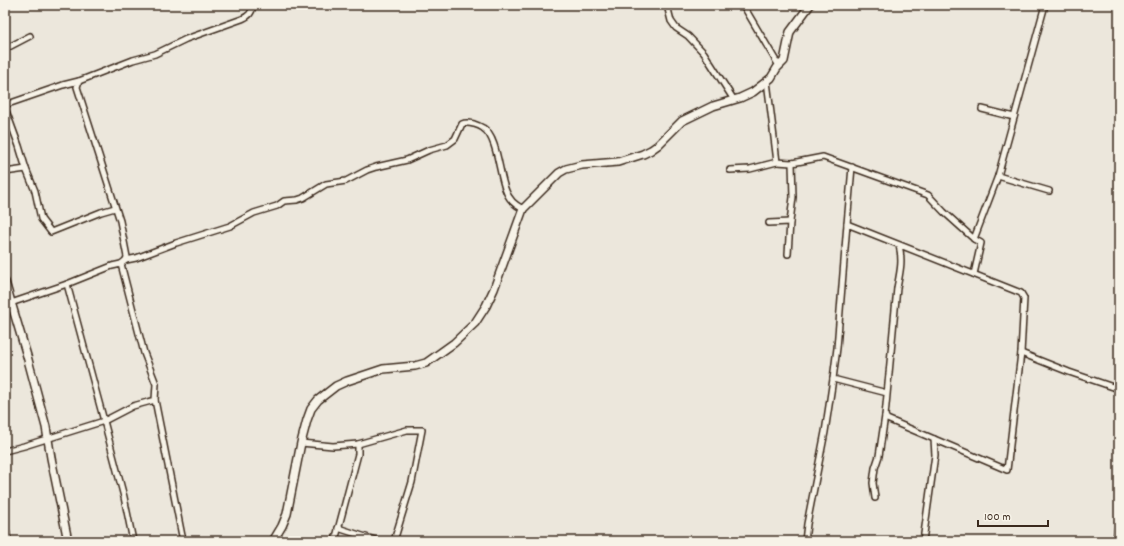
<svg xmlns="http://www.w3.org/2000/svg" width="1124" height="546" viewBox="0 0 1124 546" font-family="Dekko,sans-serif">
  <style>
    .lines { fill: none; stroke-linecap: round; stroke-linejoin: round }
    .street-casing { stroke: #3b2a1e; stroke-width: 8 }
    .secondary-casing { stroke: #3b2a1e; stroke-width: 10 }
    .street { stroke: #f7f3e8; stroke-width: 5 }
    .secondary { stroke: #f7f3e8; stroke-width: 7 }
  </style>
  <rect width="100%" height="100%" fill="#ece7dc"/>
  <filter id="ink" filterUnits="userSpaceOnUse"><feTurbulence type="fractalNoise" baseFrequency=".025" numOctaves="2"/><feDisplacementMap in="SourceGraphic" scale="8" xChannelSelector="R" yChannelSelector="G"/><feConvolveMatrix kernelMatrix="1 2 1 2 8 2 1 2 1" color-interpolation-filters="sRGB"/></filter>
  <g filter="url(#ink)">
    <g class="lines">
      <g class="street-casing">
        <g id="street">
          <path d="M667 5 671 21 676 28 688 36 704 53 734 100"/>
          <path d="M743 5 779 66"/>
          <path d="M5 49 30 36"/>
          <path d="M767 81 777 162 792 163 823 157 928 195 944 212 974 239 981 243 974 274"/>
          <path d="M5 105 63 85 79 81"/>
          <path d="M5 108 19 146 26 169 35 191 41 219 51 232 101 212 115 208"/>
          <path d="M982 109 1014 117"/>
          <path d="M730 170 750 169 777 162"/>
          <path d="M5 172 26 169"/>
          <path d="M998 176 1049 191"/>
          <path d="M769 223 790 222"/>
          <path d="M847 224 852 167"/>
          <path d="M974 239 998 176 1045 5"/>
          <path d="M788 254 790 222 793 197 792 163"/>
          <path d="M126 260 136 258 176 243 230 226 254 213 277 206 284 201 297 200 303 198 326 184 346 181 367 170 376 167 407 160 429 150 447 145 455 139 462 124C466 122 470 123 474 124 477 125 480 126 483 128 498 137 499 176 506 191 509 200 515 205 523 209"/>
          <path d="M121 264 144 353 156 384 155 400"/>
          <path d="M67 284 104 421 133 406 155 400 183 541"/>
          <path d="M5 305 67 284 112 266 121 264 126 260 127 257 120 221 77 87 79 81 133 60 155 54 186 39 242 19C249 16 252 13 253 5"/>
          <path d="M1021 353 1069 372 1119 389"/>
          <path d="M887 393 833 379 837 348 847 224 1021 293 1024 298 1021 353 1007 470 887 419 885 416 897 288C900 272 903 261 899 245"/>
          <path d="M301 443 333 446 358 444 407 430H422L412 482 394 541"/>
          <path d="M5 451 24 446 104 421 124 497 133 541"/>
          <path d="M875 498 873 483 875 468 879 456 885 416"/>
          <path d="M5 524 8 541"/>
          <path d="M338 528 378 541"/>
          <path d="M335 541 358 454V444"/>
          <path d="M805 541 807 524 825 432 833 379"/>
          <path d="M923 541 935 455 934 439"/>
          <path d="M1116 541 1119 519"/>
        </g>
      </g>
      <g class="secondary-casing">
        <g id="secondary">
          <path d="M5 282 27 356 46 427 51 458 68 541"/>
          <path d="M273 541 282 526 287 514 301 443 307 420 311 409 318 400 336 386 347 381 383 369 415 366 426 363 454 343 475 323 486 306 494 289 523 209 559 173 566 169 582 165 618 162 643 154 651 150 658 145 682 121 713 106 740 98 753 92 771 78 777 68 784 61 790 32 810 5"/>
        </g>
      </g>
      <use href="#street" class="street"/>
      <use href="#secondary" class="secondary"/>
    </g>
  </g>
  <rect width="1124" height="546" fill="none" stroke="#f7f3e8" stroke-width="20"/>
  <rect x="10" y="10" width="1104" height="526" fill="none" stroke="#3b2a1e" stroke-width="1.5" filter="url(#ink)"/>
  <path d="M978 520v6h70v-6" fill="none" stroke="#3b2a1e" stroke-width="2"/>
  <text x="984" y="520" font-size="12" fill="#3b2a1e" stroke="#f7f3e8" stroke-width="3" paint-order="stroke">100 m</text>
</svg>
